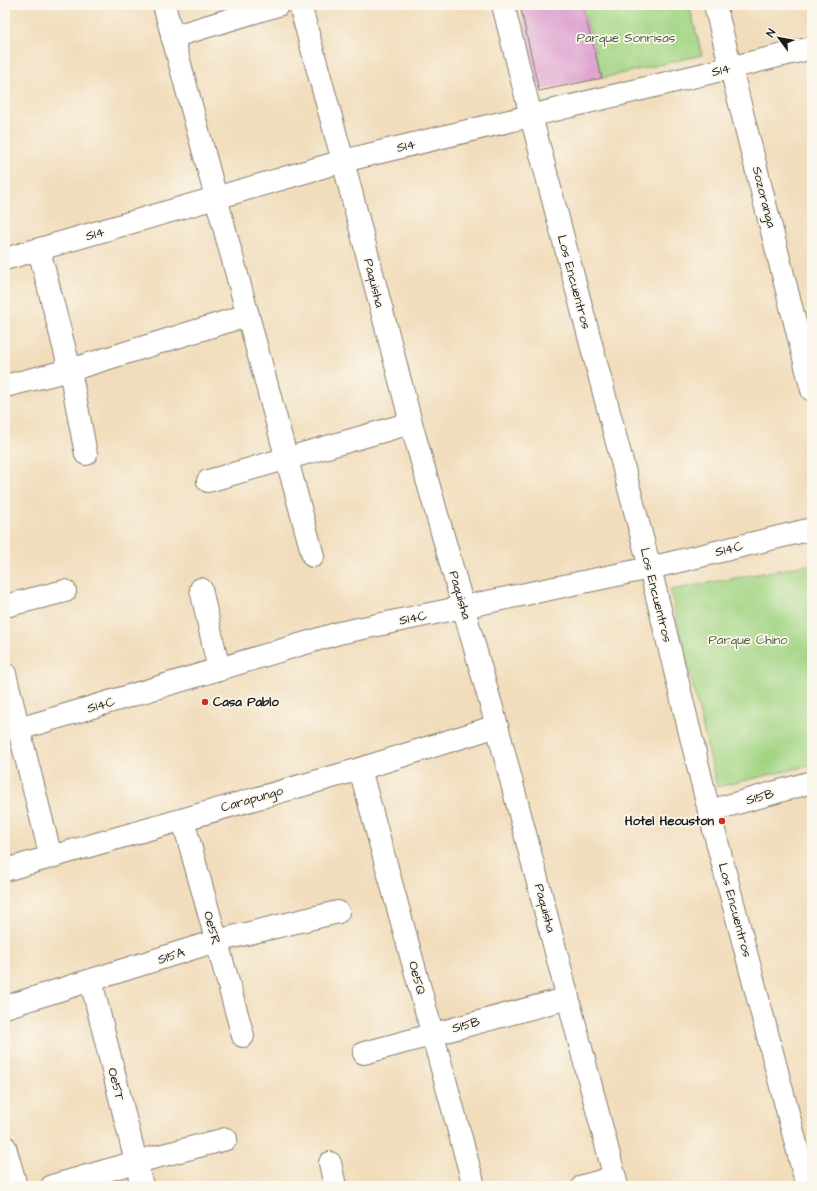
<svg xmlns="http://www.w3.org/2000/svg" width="817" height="1191" viewBox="0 0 817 1191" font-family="'Architects Daughter',sans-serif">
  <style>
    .green { fill: #a2d483; stroke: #5f7850 }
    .building { fill: #db9bcd }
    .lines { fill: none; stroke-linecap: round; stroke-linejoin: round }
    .minor-casing { stroke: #867c6c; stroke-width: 24 }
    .minor { stroke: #fff; stroke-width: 22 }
    .poi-dot { fill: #c8321e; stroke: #fbf7ec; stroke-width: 1.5 }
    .labels { text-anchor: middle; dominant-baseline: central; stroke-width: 3.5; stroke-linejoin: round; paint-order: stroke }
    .park-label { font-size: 13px; fill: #4b5c40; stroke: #fbf7ec }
    .street-label { font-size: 13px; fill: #1c1c1c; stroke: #fbf7ec }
    .poi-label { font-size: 13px; font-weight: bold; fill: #1c1c1c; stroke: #fbf7ec; text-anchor: start }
  </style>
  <rect width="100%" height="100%" fill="#fbf7ec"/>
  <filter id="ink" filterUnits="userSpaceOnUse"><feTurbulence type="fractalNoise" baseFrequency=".025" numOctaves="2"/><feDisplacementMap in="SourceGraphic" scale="8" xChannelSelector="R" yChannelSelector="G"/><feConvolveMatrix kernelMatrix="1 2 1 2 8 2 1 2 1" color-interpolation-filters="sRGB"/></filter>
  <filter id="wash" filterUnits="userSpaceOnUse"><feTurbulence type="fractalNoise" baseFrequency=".012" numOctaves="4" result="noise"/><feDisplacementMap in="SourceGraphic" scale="16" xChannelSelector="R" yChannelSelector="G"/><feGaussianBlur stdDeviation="0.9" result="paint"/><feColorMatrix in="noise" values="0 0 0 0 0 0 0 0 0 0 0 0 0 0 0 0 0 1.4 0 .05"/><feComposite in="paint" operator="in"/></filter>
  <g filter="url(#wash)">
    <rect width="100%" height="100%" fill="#f1ddbc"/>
    <g class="green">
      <path d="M582 5H689L702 55 602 78Z"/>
      <path d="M812 564V765L717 787 670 590Z"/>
    </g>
    <g id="blocks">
      <path class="building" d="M520 5H582L602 78 539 91Z"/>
    </g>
  </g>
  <g filter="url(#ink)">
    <use href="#blocks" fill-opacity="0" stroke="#867c6c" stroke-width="1"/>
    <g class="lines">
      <g class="minor-casing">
        <g id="minor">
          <path d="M164 5 313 556"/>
          <path d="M300 5 343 161 411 423 497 726 617 1186"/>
          <path d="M503 5 531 116 650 568 709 811 807 1186"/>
          <path d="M715 5 812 390"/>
          <path d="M172 37 278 5"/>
          <path d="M39 250 70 370 86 454"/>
          <path d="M5 259 343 161 812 48"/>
          <path d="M5 386 70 370 248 315"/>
          <path d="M208 481 411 423"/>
          <path d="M201 589 219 670"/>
          <path d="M5 606 65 591"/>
          <path d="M5 674 51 857"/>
          <path d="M19 729 339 633 650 568 812 529"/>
          <path d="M360 769 474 1186"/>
          <path d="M709 811 812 782"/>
          <path d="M183 820 243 1036"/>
          <path d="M5 870 360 769 497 726"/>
          <path d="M91 981 142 1186"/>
          <path d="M5 1007 216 941 338 912"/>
          <path d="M364 1053 568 998"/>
          <path d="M5 1147 16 1186"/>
          <path d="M330 1163 335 1186"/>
          <path d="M52 1186 136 1162 226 1139"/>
          <path d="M583 1186 615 1177"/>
        </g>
      </g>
      <use href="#minor" class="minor"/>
    </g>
  </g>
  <g class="poi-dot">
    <circle cx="205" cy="702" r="4"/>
    <circle cx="722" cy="821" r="4"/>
  </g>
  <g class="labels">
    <g class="park-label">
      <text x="626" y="38">Parque Sonrisas</text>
      <text x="748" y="640">Parque Chino</text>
    </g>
    <g class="street-label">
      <text transform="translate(721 70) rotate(-14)">S14</text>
      <text transform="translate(406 146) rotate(-13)">S14</text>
      <text transform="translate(764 197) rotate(76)">Sozoranga</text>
      <text transform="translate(95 234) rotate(-16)">S14</text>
      <text transform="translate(574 282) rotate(75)">Los Encuentros</text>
      <text transform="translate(374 283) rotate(76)">Paquisha</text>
      <text transform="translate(729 549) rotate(-14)">S14C</text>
      <text transform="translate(460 595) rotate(74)">Paquisha</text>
      <text transform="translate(656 595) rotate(76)">Los Encuentros</text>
      <text transform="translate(413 618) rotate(-12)">S14C</text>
      <text transform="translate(101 705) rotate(-16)">S14C</text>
      <text transform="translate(760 797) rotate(-15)">S15B</text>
      <text transform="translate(252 799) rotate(-16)">Carapungo</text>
      <text transform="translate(545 908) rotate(75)">Paquisha</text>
      <text transform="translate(735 910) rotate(75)">Los Encuentros</text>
      <text transform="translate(212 928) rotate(75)">Oe5R</text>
      <text transform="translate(171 956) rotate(-18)">S15A</text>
      <text transform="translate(417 978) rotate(75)">Oe5Q</text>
      <text transform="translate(466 1025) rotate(-15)">S15B</text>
      <text transform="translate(116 1084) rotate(76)">Oe5T</text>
    </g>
    <g class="poi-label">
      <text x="213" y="702">Casa Pablo</text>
      <text x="714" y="821" text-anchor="end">Hotel Heouston</text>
    </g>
  </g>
  <rect width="817" height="1191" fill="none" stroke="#fbf7ec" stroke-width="20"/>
  <g transform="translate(779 38) rotate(302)" stroke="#fbf7ec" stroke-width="3" paint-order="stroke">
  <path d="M0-3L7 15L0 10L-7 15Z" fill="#1c1c1c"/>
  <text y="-6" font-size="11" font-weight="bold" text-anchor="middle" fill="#1c1c1c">N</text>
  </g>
</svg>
